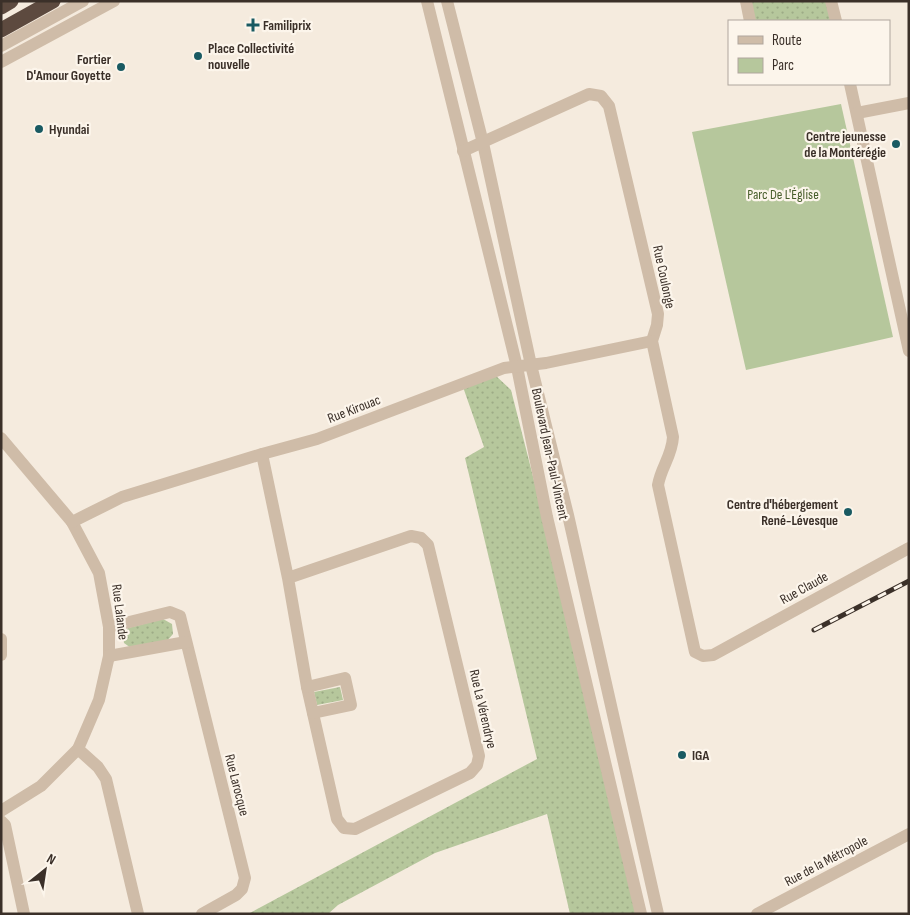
<svg xmlns="http://www.w3.org/2000/svg" width="910" height="915" viewBox="0 0 910 915" font-family="'Sofia Sans Condensed',sans-serif">
  <style>
    .grass { fill: url(#grass-dots) }
    .green { fill: #b6c79c }
    .lines { fill: none; stroke-linecap: round; stroke-linejoin: round }
    .minor { stroke: #cfbca8; stroke-width: 12 }
    .highway { stroke: #5d4a3f; stroke-width: 15 }
    .rail-casing { stroke: #3b3029; stroke-width: 5 }
    .rail { stroke: #fcf5eb; stroke-width: 3; stroke-dasharray: 9; stroke-linecap: butt }
    .poi-dot { fill: #195a62; stroke: #fcf5eb; stroke-width: 2 }
    .labels { text-anchor: middle; dominant-baseline: central; stroke-width: 4.5; stroke-linejoin: round; paint-order: stroke }
    .poi-label { font-size: 14px; font-weight: bold; fill: #3b3029; stroke: #fcf5eb; text-anchor: start }
    .park-label { font-size: 14px; fill: #475d2a; stroke: #fcf5eb }
    .street-label { font-size: 14px; fill: #3b3029; stroke: #fcf5eb }
  </style>
  <defs>
    <pattern id="grass-dots" width="8" height="8" patternUnits="userSpaceOnUse" patternTransform="scale(1.25)"><rect width="8" height="8" fill="#b6c79c"/><path d="M2 2h.1M6 6h.1" fill="none" stroke="#9dab86" stroke-width="1.8" stroke-linecap="round"/></pattern>
  </defs>
  <rect width="100%" height="100%" fill="#f5ebde"/>
  <g class="grass">
    <path d="M746 1H831L836 21H750Z"/>
    <path d="M495 375 511 390 597 728 641 914H570L547 814 435 853 338 905 328 914H248L537 759 465 458 484 447 463 387Z"/>
    <path d="M163 619 172 624 173 634 166 642 131 648 124 643 123 634 128 628Z"/>
    <path d="M340 687 343 700 317 705 314 692Z"/>
  </g>
  <path class="green" d="M841 104 893 337 746 370 692 132Z"/>
  <g class="lines">
    <g class="minor">
      <path d="M427 1 517 367 547 517 641 914"/>
      <path d="M447 1 483 143 531 365 568 515 658 914"/>
      <path d="M746 1 750 21"/>
      <path d="M831 1 836 21"/>
      <path d="M1 46 83 1"/>
      <path d="M1 62 114 1"/>
      <path d="M850 84 909 351"/>
      <path d="M857 113 909 103"/>
      <path d="M463 151 589 94 601 96 609 106 658 314 657 325 652 341 673 437C672 456 661 467 658 485L695 652 703 656 713 655 909 548"/>
      <path d="M1 438 72 522 99 573 109 627V656L99 700 78 749 41 786 1 811"/>
      <path d="M262 454 288 578 307 687 337 819 344 828 355 829 470 773 477 765 479 756 428 545 421 538 411 536 288 578"/>
      <path d="M72 522 122 497 262 454 317 439 504 368 546 363 652 341"/>
      <path d="M109 627 170 612 180 616 245 878 242 889 236 895 202 914"/>
      <path d="M1 639V655"/>
      <path d="M109 656 186 642"/>
      <path d="M307 687 345 678 351 705 313 713"/>
      <path d="M78 749 98 767 106 779 138 914"/>
      <path d="M1 821 5 825 24 914"/>
      <path d="M757 914 909 834"/>
    </g>
    <g class="highway">
      <path d="M1 7 11 1"/>
      <path d="M1 30 53 1"/>
    </g>
    <g class="rail-casing">
      <path id="rail" d="M814 630 909 581"/>
    </g>
    <use href="#rail" class="rail"/>
  </g>
  <g class="poi-dot">
    <path d="M250.5 17.5h5v5h5v5h-5v5h-5v-5h-5v-5h5z"/>
    <circle cx="198" cy="56" r="5"/>
    <circle cx="121" cy="67" r="5"/>
    <circle cx="39" cy="129" r="5"/>
    <circle cx="896" cy="144" r="5"/>
    <circle cx="848" cy="512" r="5"/>
    <circle cx="682" cy="755" r="5"/>
  </g>
  <g class="labels">
    <g class="poi-label">
      <text x="263" y="25">Familiprix</text>
      <text x="208" y="48">Place Collectivité<tspan x="208" dy="16">nouvelle</tspan></text>
      <text x="111" y="59" text-anchor="end">Fortier<tspan x="111" dy="16">D'Amour Goyette</tspan></text>
      <text x="49" y="129">Hyundai</text>
      <text x="886" y="136" text-anchor="end">Centre jeunesse<tspan x="886" dy="16">de la Montérégie</tspan></text>
      <text x="838" y="504" text-anchor="end">Centre d'hébergement<tspan x="838" dy="16">René-Lévesque</tspan></text>
      <text x="692" y="755">IGA</text>
    </g>
    <g class="park-label">
      <text x="783" y="194">Parc De L'Église</text>
    </g>
    <g class="street-label">
      <text transform="translate(664 277) rotate(78)">Rue Coulonge</text>
      <text transform="translate(354 409) rotate(-21)">Rue Kirouac</text>
      <text transform="translate(550 454) rotate(78)">Boulevard Jean-Paul-Vincent</text>
      <text transform="translate(804 588) rotate(-29)">Rue Claude</text>
      <text transform="translate(120 612) rotate(83)">Rue Lalande</text>
      <text transform="translate(483 709) rotate(77)">Rue La Vérendrye</text>
      <text transform="translate(237 785) rotate(76)">Rue Larocque</text>
      <text transform="translate(826 861) rotate(-28)">Rue de la Métropole</text>
    </g>
  </g>
  <rect width="910" height="915" fill="none" stroke="#3b3029" stroke-width="5"/>
  <rect x="728" y="20" width="162" height="65" fill="#fcf5eb" stroke="#afa69d"/>
  <rect x="738" y="36" width="25" height="8" fill="#cfbca8" stroke="#afa69d"/>
  <text x="772" y="45" font-size="15" fill="#3b3029">Route</text>
  <rect x="738" y="58" width="25" height="15" fill="#b6c79c" stroke="#afa69d"/>
  <text x="772" y="70" font-size="15" fill="#3b3029">Parc</text>
  <g transform="translate(45 870) rotate(30)" stroke="#fcf5eb" stroke-width="4" paint-order="stroke">
  <path d="M0-4L9 19L0 12L-9 19Z" fill="#3b3029"/>
  <text y="-8" font-size="14" font-weight="bold" text-anchor="middle" fill="#3b3029">N</text>
  </g>
</svg>
